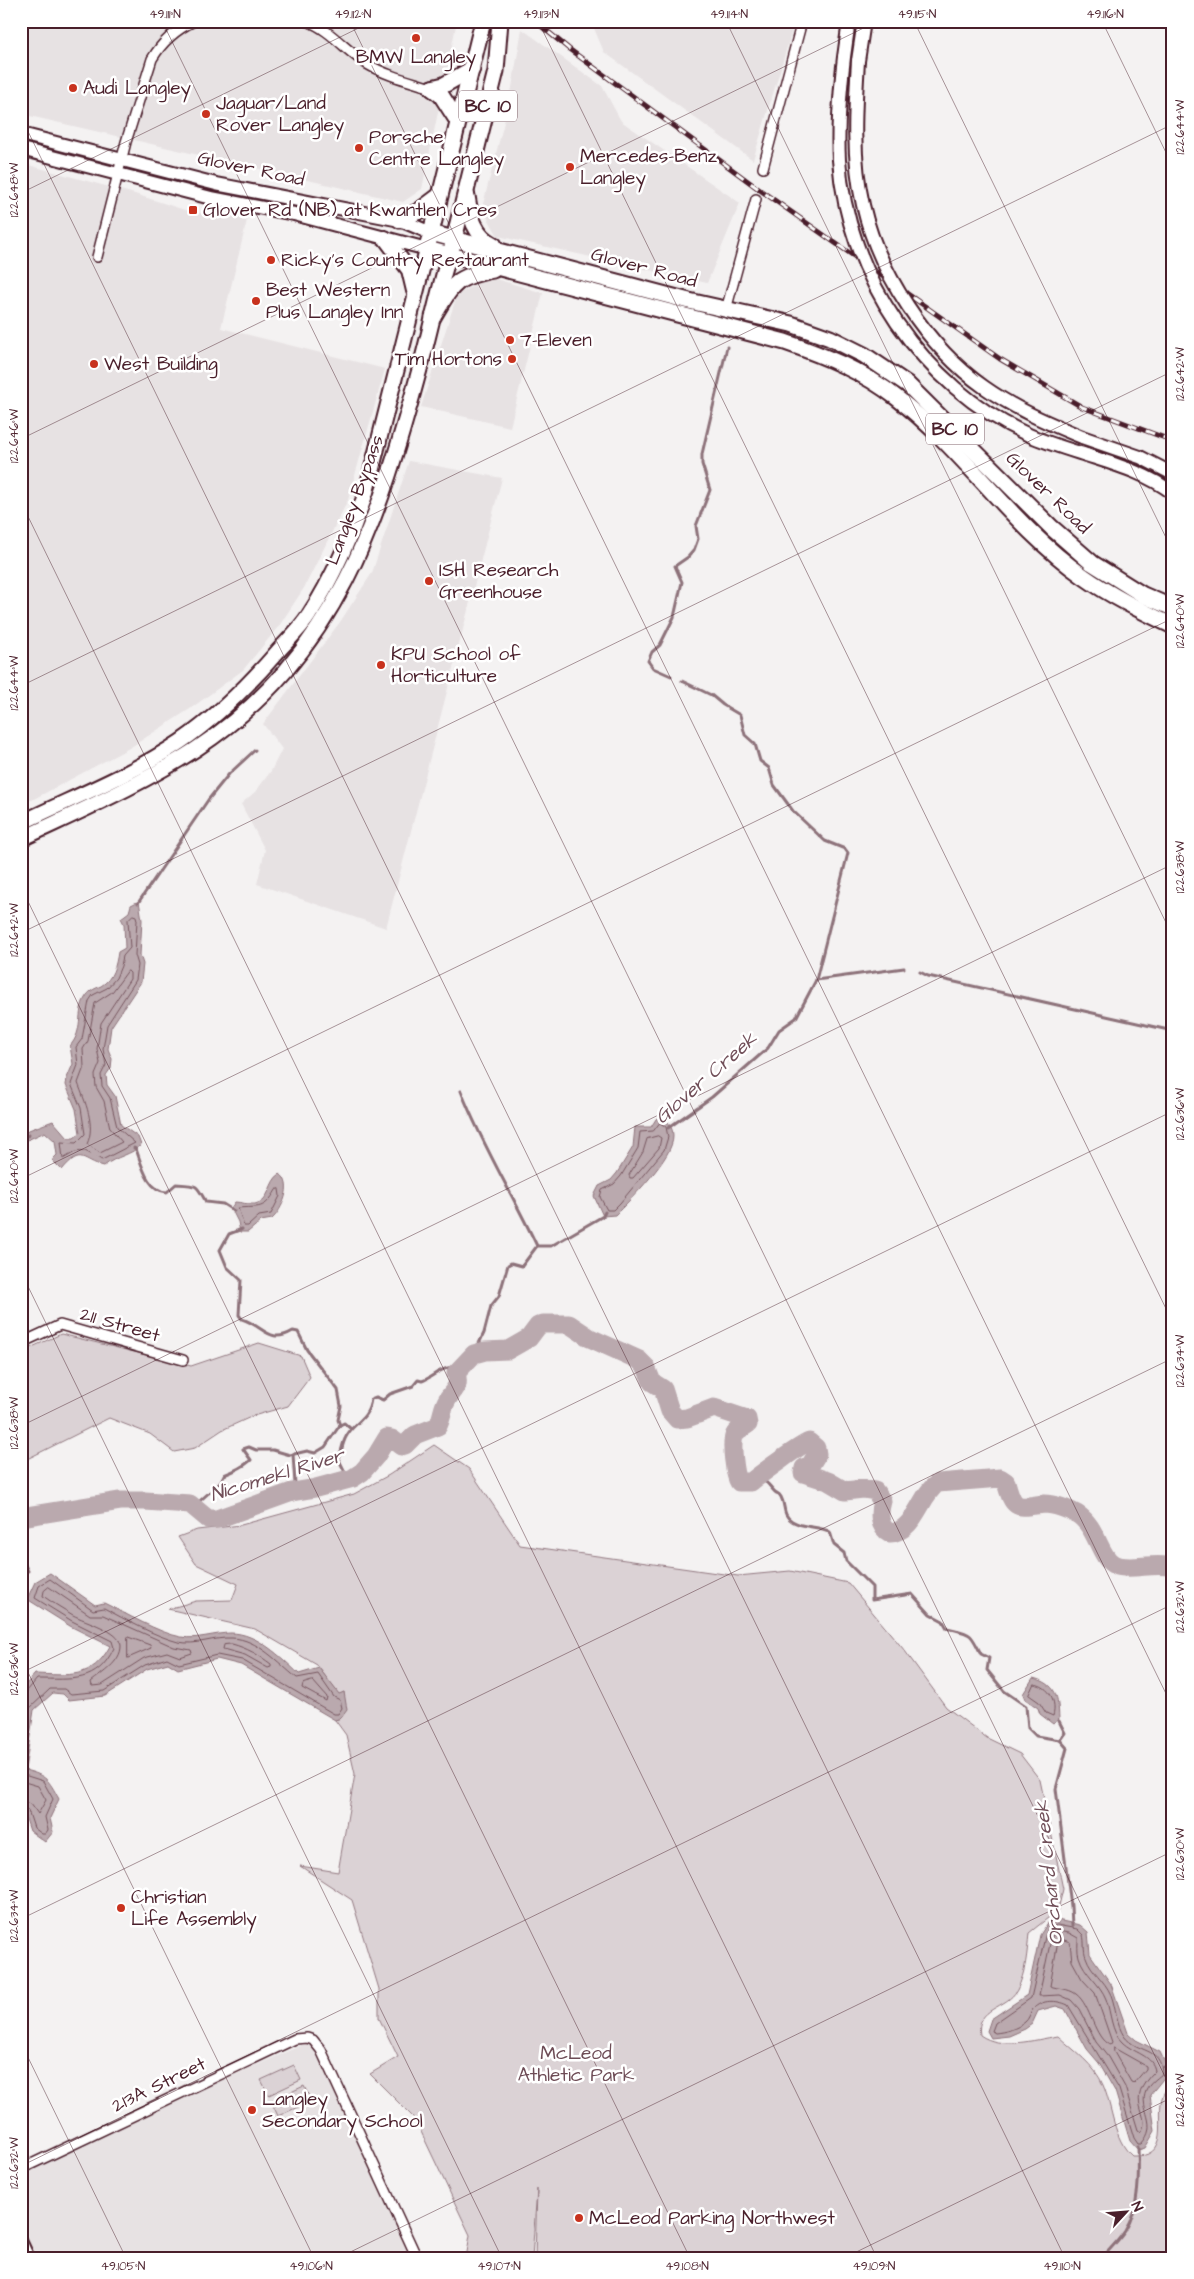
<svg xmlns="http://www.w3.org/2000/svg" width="1194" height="2279" viewBox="0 0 1194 2279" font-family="'Architects Daughter',sans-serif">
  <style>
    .built { fill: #e7e2e3 }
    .green { fill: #dbd2d5; stroke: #927880 }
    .water { fill: #baa9ae; stroke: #8d727a }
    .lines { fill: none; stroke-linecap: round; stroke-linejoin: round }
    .shore { stroke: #77565f; stroke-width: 1 }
    .stream { stroke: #8d727a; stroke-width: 3 }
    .river { stroke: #baa9ae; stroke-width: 19 }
    .minor-casing { stroke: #4a1f2b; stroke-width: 12 }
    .secondary-casing { stroke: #4a1f2b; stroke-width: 16 }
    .primary-casing { stroke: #4a1f2b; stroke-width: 18 }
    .trunk-casing { stroke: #4a1f2b; stroke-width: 19 }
    .minor { stroke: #fff; stroke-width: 9 }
    .secondary { stroke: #fff; stroke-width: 12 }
    .primary { stroke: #fff; stroke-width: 14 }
    .trunk { stroke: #fff; stroke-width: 15 }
    .rail-casing { stroke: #4a1f2b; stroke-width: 5 }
    .rail { stroke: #fff; stroke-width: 3; stroke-dasharray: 9; stroke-linecap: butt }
    .secondary-bridge-casing { stroke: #4a1f2b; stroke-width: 16; stroke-linecap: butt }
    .secondary-bridge { stroke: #fff; stroke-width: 12 }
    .ticks { fill: none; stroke: #4a1f2b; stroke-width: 1; stroke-opacity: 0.45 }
    .poi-dot { fill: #c8321e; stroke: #fff; stroke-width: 2 }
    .labels { text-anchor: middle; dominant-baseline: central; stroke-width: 5; stroke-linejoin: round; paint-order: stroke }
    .shield { fill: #fff; stroke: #80626b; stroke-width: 1 }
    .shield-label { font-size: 18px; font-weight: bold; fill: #4a1f2b }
    .poi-label { font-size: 19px; fill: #4a1f2b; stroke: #fff; text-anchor: start }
    .street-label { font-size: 19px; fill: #4a1f2b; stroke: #fff }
    .park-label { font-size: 19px; fill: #6e4c56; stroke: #fff }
    .water-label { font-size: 20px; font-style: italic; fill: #714f59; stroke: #fff }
    .neatline { fill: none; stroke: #4a1f2b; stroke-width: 2 }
    .ticks-label { font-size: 12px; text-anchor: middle; fill: #4a1f2b }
  </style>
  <rect width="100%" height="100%" fill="#f4f2f2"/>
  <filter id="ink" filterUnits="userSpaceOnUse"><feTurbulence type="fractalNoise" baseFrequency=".02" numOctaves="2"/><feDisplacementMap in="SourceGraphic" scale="10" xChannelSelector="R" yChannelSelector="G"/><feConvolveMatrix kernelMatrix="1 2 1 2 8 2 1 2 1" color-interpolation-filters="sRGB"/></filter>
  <g filter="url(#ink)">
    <g class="built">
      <path d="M21 21H457L422 189 403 202 21 114Z"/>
      <path d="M602 21H795L753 160 604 52 593 26Z"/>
      <path d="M522 29 602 86 621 121 740 203 707 283 498 236 482 208 510 99Z"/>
      <path d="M21 163 135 194 194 213 248 216 221 328 385 369 348 500 304 588 279 626 243 670 190 709 131 747 32 800 21 802Z"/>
      <path d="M489 277 543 293 510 427 421 407 457 295Z"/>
      <path d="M409 461 502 478 386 928 257 884 265 850 241 804 256 791 271 771 282 749 263 724 340 622 372 573Z"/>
      <path d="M313 2040 417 2258H21V2169Z"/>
    </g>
    <g class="green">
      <path d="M61 1334 191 1366 259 1343 301 1356 310 1377 288 1406 253 1416 222 1430 195 1448 174 1452 150 1434 109 1418 21 1462V1352Z"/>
      <path d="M434 1445 469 1469 520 1545 738 1576 790 1571 848 1583 905 1651 946 1707 987 1738 1020 1754 1040 1780 1063 1889 1058 1910 1029 1933C1027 1953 1026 1972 1017 1990 1007 2009 975 2007 980 2035 1001 2050 1034 2040 1058 2036 1073 2050 1095 2065 1103 2085 1113 2108 1113 2139 1132 2156 1137 2156 1144 2156 1148 2154 1174 2142 1147 2097 1173 2084V2258H535L537 2189 532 2258H466L470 2235 415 2119 370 2074 398 2057 379 2018V1989L352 1900 300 1866 338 1872 355 1774 346 1735 335 1720 341 1718 344 1692 339 1695 317 1665 255 1629 168 1609 196 1601 232 1600 238 1584 196 1564 178 1537 197 1530 241 1525 354 1494 389 1475Z"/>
      <path d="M294 2065 301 2080 269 2095 261 2080Z"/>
      <path d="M304 2086 311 2101 278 2116 271 2101Z"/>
    </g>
    <g class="water">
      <path d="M139 901 142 920 140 955 143 964 141 982 111 1027 108 1049 112 1059 111 1068 106 1075 107 1085 115 1096 121 1125 138 1137 141 1145C132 1155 116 1156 104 1166 82 1161 82 1146 62 1170L52 1160 57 1155 55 1141 45 1132 25 1141 26 1131 53 1121 68 1138H74L80 1133 76 1109 66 1085 67 1078 73 1064 70 1046C84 1030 76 1013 85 998 89 991 94 989 101 986 113 979 116 965 118 952L125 948 124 924 121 918 129 912 131 905Z"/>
      <path d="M662 1115C668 1122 673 1127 673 1136 674 1157 630 1200 615 1215L603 1216 594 1196 599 1186 611 1180 617 1173 633 1147 635 1127H651L656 1119Z"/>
      <path d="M280 1174C294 1184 282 1210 272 1219L261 1221 248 1232H240L238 1222 231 1208 235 1202C241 1202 248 1205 255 1204 271 1201 268 1181 280 1174Z"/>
      <path d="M50 1573 95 1605 104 1603C125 1613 159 1633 181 1637 198 1640 214 1633 231 1633 257 1633 281 1657 299 1674L319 1668 339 1694 344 1692 347 1710 341 1718 335 1720 241 1665 217 1659 178 1669 168 1663 147 1669 105 1696 69 1700 63 1694 53 1693 34 1710 25 1770C47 1776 48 1779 59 1799L50 1818 53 1832 45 1842 30 1831 21 1804V1690L35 1674C68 1675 92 1680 110 1646L70 1626 27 1599 35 1582Z"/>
      <path d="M1033 1678C1057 1684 1058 1696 1059 1719L1053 1724 1040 1714 1038 1708 1025 1699 1023 1694Z"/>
      <path d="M1057 1920 1080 1925 1088 1932 1090 1954 1111 1984 1128 2033 1136 2040 1160 2052 1167 2067V2074L1150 2095 1155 2131 1145 2148 1138 2150 1130 2141 1115 2091 1099 2063 1087 2049 1065 2009 1056 2006 1038 2011 1032 2024 1025 2029 1009 2036 991 2038 987 2031 991 2019 1027 1995 1040 1935 1049 1921Z"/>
    </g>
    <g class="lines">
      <g class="shore">
        <path d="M133 915 136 916 137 920 135 955 138 965 136 980 107 1025 103 1049 106 1065 101 1075 102 1086 110 1098 117 1127 135 1143 102 1160 85 1151 75 1152 63 1159 61 1142 76 1143 85 1134 81 1108 71 1084 78 1065 76 1047 82 1039 89 1001 93 995 107 988 116 978 121 966 123 956 130 948 128 920Z"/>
        <path d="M128 971 130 973V979L101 1023 97 1049 100 1063 95 1075 96 1087 104 1101 110 1128 122 1142 100 1153 87 1144C96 1125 85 1102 78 1083L84 1067 83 1049 88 1041 95 1003 112 992Z"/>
        <path d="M660 1123 666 1127 668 1137 664 1150 620 1203 613 1210H607L600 1197 602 1190 614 1184 621 1176 638 1148 640 1132 653 1131Z"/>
        <path d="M658 1136 661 1138 659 1148 633 1178H630L629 1175 643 1152 647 1139Z"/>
        <path d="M279 1189 280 1196 271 1214 259 1216 248 1226H244L238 1208C259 1206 264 1211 276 1190Z"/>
        <path d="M49 1587 90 1615H103L174 1647 191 1650 192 1653 180 1657 167 1652 144 1658 102 1685 92 1686 91 1682C102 1673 121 1662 121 1646 121 1631 84 1621 73 1615 63 1609 53 1603 43 1596L44 1591Z"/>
        <path d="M128 1637 150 1645 151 1648 128 1658Z"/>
        <path d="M232 1644C247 1648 259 1655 271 1664V1667L268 1668 245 1655 223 1649 224 1645Z"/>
        <path d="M313 1681 327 1697 326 1701 302 1688 303 1684Z"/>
        <path d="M1034 1684C1050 1686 1057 1702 1053 1716L1046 1713 1039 1702 1029 1695Z"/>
        <path d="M21 1693 27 1691 37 1679C72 1679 97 1684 114 1648L112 1641 72 1621 35 1598 39 1586 50 1579 93 1610 104 1608C126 1620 155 1636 178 1642 197 1646 213 1637 232 1638 258 1639 278 1663 297 1678L318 1674 334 1697 340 1700 342 1708 338 1714H334L242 1660 217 1655 179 1664 167 1658 145 1665 104 1691 71 1694 64 1689H50L29 1709 21 1758"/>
        <path d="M21 1774 43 1781 53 1799 45 1817 48 1830 45 1834H42L34 1828 28 1810 21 1808"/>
        <path d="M21 1781 38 1786 46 1800 38 1814 31 1804 21 1801"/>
        <path d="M1057 1925 1077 1929 1083 1935C1085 1942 1083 1950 1086 1957 1091 1972 1104 1979 1111 1995 1116 2008 1116 2024 1124 2036 1137 2054 1162 2046 1162 2074 1156 2079 1149 2084 1146 2091 1138 2109 1160 2124 1141 2144H1138L1134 2138 1119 2089 1068 2005C1057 2000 1042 1999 1033 2009 1030 2013 1029 2019 1025 2022 1017 2029 1005 2032 995 2033L992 2031 995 2023 1031 1998 1045 1937 1049 1928Z"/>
        <path d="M1057 1931 1069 1933 1078 1938C1078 1944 1077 1951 1079 1957 1084 1974 1100 1983 1106 1999 1111 2013 1111 2032 1122 2042 1133 2053 1153 2055 1155 2071 1122 2103 1153 2113 1141 2132L1138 2130 1125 2087 1108 2057 1096 2042 1079 2009 1071 2000 1060 1995 1039 1996 1051 1939 1054 1932Z"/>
        <path d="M1061 1939 1070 1942 1072 1961 1082 1979 1095 1993 1112 2042 1110 2045C1094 2039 1091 2005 1076 1994 1068 1988 1058 1989 1050 1986L1058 1941Z"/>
        <path d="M1114 2048 1146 2066V2069L1134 2083 1131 2082 1114 2052Z"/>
      </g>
      <g class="stream">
        <path d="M671 676 653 668 648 661 652 652 660 645 674 617 682 582 675 566 688 557 694 550 698 539 696 526 710 490 702 464V454L727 347"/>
        <path d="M138 903 208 800 229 774 255 750"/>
        <path d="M920 972 928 976 1173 1031"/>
        <path d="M816 980 904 968"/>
        <path d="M461 1091C482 1145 512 1193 537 1246"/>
        <path d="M668 1128 712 1097 768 1048 779 1030 796 1018 816 980 848 853 845 849 825 841 793 811 774 785 769 768 760 761 755 744 745 735 740 715 723 705 711 695 682 681"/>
        <path d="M21 1138 29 1135"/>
        <path d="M134 1148 136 1149C142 1165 147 1191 167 1192L176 1184C198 1185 196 1184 206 1202L223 1204 234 1211"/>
        <path d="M242 1229 229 1234 220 1250 227 1267 241 1280 239 1315 242 1319C264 1326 269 1345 293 1331L298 1332 307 1350 338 1390 341 1406 338 1420 340 1425"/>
        <path d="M474 1354 484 1333 491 1306 499 1296 508 1265 511 1263 522 1266 537 1246H551L603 1216 605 1212"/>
        <path d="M340 1425 344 1423 351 1429"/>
        <path d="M349 1480 338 1458C342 1452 342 1445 345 1439 352 1422 368 1422 371 1399L376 1397 383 1400 390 1394 413 1386 418 1380 422 1381C433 1377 438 1369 452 1367L456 1373"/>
        <path d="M751 1482C769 1481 764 1480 775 1492 779 1495 778 1492 781 1497 786 1506 782 1515 792 1521 804 1529 819 1525 830 1532L834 1545 844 1553 846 1561 872 1587V1600L912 1594 930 1614 943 1621 947 1628C971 1634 970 1631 981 1654L989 1658 987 1670 1004 1691 1026 1706 1028 1728 1036 1736 1060 1740 1067 1748 1056 1789 1071 1906 1072 1926"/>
        <path d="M292 1492 295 1484 293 1454"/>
        <path d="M194 1506 220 1483 224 1475C232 1472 244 1466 251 1460L243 1449 249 1447 256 1450H273L290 1455 307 1451 315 1453 325 1447 340 1425"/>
        <path d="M21 1558 28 1571"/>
        <path d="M1059 1721 1065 1733 1060 1740"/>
        <path d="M1164 2067 1173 2066"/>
        <path d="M1102 2258C1110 2249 1119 2240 1125 2231 1140 2207 1139 2174 1138 2147"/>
      </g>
      <path class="river" d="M21 1517 120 1501H145L190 1504 208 1519H217L292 1492 316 1488 353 1478 362 1472 376 1456 387 1438 392 1439 401 1446 405 1445 415 1435 438 1426C442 1418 442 1410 446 1402 451 1390 461 1390 456 1373L474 1354 485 1351 508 1350 529 1338 538 1326 543 1324H569L590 1338 639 1360 646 1367 652 1382 663 1389 670 1411 677 1419 687 1418 714 1408 747 1419 748 1424C744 1427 737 1430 735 1434 730 1441 735 1476 739 1482H751C758 1476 803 1443 809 1442L816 1448 817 1454 811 1464 804 1468 803 1473 828 1481 845 1491 863 1489 875 1491 882 1501C879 1512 878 1527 890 1533 915 1532 920 1494 938 1483L1000 1478 1006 1482C1014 1512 1018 1507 1044 1504 1054 1504 1068 1509 1077 1514 1098 1527 1099 1559 1115 1565 1130 1571 1154 1562 1173 1567"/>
      <g class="minor-casing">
        <g id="minor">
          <path d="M307 21C330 29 347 52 367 64 387 76 410 81 432 88"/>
          <path d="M763 168 802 21"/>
          <path d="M97 257 126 142 152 59C162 42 175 30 194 21"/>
          <path d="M726 310 756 199"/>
          <path d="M21 1343 60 1325 183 1360"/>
          <path d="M21 2169 295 2039 307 2038 313 2040 321 2050 417 2258"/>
        </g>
      </g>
      <g class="secondary-casing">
        <g id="secondary">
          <path d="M844 57 849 21"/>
          <path d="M858 61 864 21"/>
          <path d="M21 134 216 184 400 220 431 233"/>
          <path d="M21 149 211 198 294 214 427 249"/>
          <path d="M1082 437 1140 457 1173 474"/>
          <path d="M1086 455C1117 465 1146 473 1173 493"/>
          <path d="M21 2243 28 2258"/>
        </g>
      </g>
      <g class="primary-casing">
        <g id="primary">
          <path d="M385 238 409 270 414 291"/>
          <path d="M21 823C74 797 131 775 180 742 218 716 249 685 279 650 289 639 301 628 309 615 332 580 353 532 366 492L427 249"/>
          <path d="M21 839C80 811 141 785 196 749 338 655 379 520 421 364 431 328 438 291 449 256"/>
        </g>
      </g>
      <g class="trunk-casing">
        <g id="trunk">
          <path d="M483 21 427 249 785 342C825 356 863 371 897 398 965 451 1012 526 1083 576 1111 596 1142 611 1173 626"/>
          <path d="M432 88 444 85 472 69"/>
          <path d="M432 88 441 95 457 120"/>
          <path d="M467 196C470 216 474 235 494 245"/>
          <path d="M400 220 419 211 439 196"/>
          <path d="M431 233 689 301 791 324 830 338 864 355 907 384 1052 528 1092 563 1143 595 1173 608"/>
          <path d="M452 247 496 71 500 21"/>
          <path d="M433 317C453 284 454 277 493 270"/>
        </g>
      </g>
      <use href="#minor" class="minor"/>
      <use href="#secondary" class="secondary"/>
      <use href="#primary" class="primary"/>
      <use href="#trunk" class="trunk"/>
      <g class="rail-casing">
        <path id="rail" d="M535 21 569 49 760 190 1000 359 1082 407 1173 441"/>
      </g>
      <use href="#rail" class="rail"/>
      <g class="secondary-bridge-casing">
        <g id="secondary-bridge">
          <path d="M844 57C840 92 837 125 839 160 847 275 922 387 1029 435 1047 443 1067 449 1086 455"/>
          <path d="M858 61C855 110 852 157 863 205 878 272 928 348 984 387 1015 409 1048 423 1082 437"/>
        </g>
      </g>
      <use href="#secondary-bridge" class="secondary-bridge"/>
    </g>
  </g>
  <path class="ticks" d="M162 21 1173 2093M350 21 1173 1708M538 21 1173 1323M726 21 1173 937M914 21 1173 552M1102 21 1173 167M21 117 1065 2258M21 193 373 21M21 439 878 21M21 502 877 2258M21 686 1173 124M21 887 690 2258M21 933 1173 371M21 1179 1173 618M21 1272 502 2258M21 1426 1173 864M21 1658 314 2258M21 1673 1173 1111M21 1919 1173 1358M21 2043 126 2258M21 2166 1173 1604M338 2258 1173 1851M844 2258 1173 2097"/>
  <g class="poi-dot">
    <circle cx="416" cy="38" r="5"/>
    <circle cx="73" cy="88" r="5"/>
    <circle cx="206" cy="114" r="5"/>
    <circle cx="359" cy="148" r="5"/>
    <circle cx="570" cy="167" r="5"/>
    <rect x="188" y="205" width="10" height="10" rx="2.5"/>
    <circle cx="271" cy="260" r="5"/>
    <circle cx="256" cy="301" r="5"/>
    <circle cx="510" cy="340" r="5"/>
    <circle cx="512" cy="359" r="5"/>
    <circle cx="94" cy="364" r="5"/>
    <circle cx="429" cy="581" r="5"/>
    <circle cx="381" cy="665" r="5"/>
    <circle cx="121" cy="1908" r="5"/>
    <circle cx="252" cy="2110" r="5"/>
    <circle cx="579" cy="2218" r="5"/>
  </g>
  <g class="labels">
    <g class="shield">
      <rect x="459" y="90.5" width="58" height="31" rx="4"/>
      <rect x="926" y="413.5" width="58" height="31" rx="4"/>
    </g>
    <g class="shield-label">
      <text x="488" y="106">BC 10</text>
      <text x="955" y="429">BC 10</text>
    </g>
    <g class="poi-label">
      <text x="416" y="57" text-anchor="middle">BMW Langley</text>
      <text x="83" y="88">Audi Langley</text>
      <text x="216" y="103">Jaguar/Land<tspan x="216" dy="22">Rover Langley</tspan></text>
      <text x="369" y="137">Porsche<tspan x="369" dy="22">Centre Langley</tspan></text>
      <text x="580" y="156">Mercedes-Benz<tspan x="580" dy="22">Langley</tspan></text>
      <text x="203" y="210">Glover Rd (NB) at Kwantlen Cres</text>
      <text x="281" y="260">Ricky’s Country Restaurant</text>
      <text x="266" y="290">Best Western<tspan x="266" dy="22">Plus Langley Inn</tspan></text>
      <text x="520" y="340">7-Eleven</text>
      <text x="502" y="359" text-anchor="end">Tim Hortons</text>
      <text x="104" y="364">West Building</text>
      <text x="439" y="570">ISH Research<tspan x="439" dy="22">Greenhouse</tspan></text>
      <text x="391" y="654">KPU School of<tspan x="391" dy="22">Horticulture</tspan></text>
      <text x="131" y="1897">Christian<tspan x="131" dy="22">Life Assembly</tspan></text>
      <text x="262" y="2099">Langley<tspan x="262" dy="22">Secondary School</tspan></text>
      <text x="589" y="2218">McLeod Parking Northwest</text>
    </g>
    <g class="street-label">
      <text transform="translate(251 169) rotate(12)">Glover Road</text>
      <text transform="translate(644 268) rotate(15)">Glover Road</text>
      <text transform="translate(1048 493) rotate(44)">Glover Road</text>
      <text transform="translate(355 500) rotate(-70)">Langley Bypass</text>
      <text transform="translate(120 1325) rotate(16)">211 Street</text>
      <text transform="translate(159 2085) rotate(-26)">213A Street</text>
    </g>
    <g class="park-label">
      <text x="576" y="2053">McLeod<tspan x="576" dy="22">Athletic Park</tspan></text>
    </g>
    <g class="water-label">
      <text transform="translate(706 1078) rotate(-41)">Glover Creek</text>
      <text transform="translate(277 1475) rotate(-17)">Nicomekl River</text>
      <text transform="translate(1049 1873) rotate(-96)">Orchard Creek</text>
    </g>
  </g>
  <rect width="1194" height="2279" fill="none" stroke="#fff" stroke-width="55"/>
  <g transform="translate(1126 2212) rotate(64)" stroke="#ffffff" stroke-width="4" paint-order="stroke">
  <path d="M0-4L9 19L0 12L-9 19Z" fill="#4a1f2b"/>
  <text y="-8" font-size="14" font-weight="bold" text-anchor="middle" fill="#4a1f2b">N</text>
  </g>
  <rect x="28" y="28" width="1138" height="2224" class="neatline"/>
  <g class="ticks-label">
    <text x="165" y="18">49.111°N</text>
    <text x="353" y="18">49.112°N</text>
    <text x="541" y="18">49.113°N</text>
    <text x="729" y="18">49.114°N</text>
    <text x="917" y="18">49.115°N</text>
    <text x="1105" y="18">49.116°N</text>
    <text transform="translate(1180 127) rotate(-90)" y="4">122.644°W</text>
    <text transform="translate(14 190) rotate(-90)" y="4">122.648°W</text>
    <text transform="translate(1180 374) rotate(-90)" y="4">122.642°W</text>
    <text transform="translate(14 436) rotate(-90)" y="4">122.646°W</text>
    <text transform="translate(1180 621) rotate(-90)" y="4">122.640°W</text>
    <text transform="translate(14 683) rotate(-90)" y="4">122.644°W</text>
    <text transform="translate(1180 867) rotate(-90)" y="4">122.638°W</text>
    <text transform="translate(14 930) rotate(-90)" y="4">122.642°W</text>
    <text transform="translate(1180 1114) rotate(-90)" y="4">122.636°W</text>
    <text transform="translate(14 1176) rotate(-90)" y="4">122.640°W</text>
    <text transform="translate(1180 1361) rotate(-90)" y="4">122.634°W</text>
    <text transform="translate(14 1423) rotate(-90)" y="4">122.638°W</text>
    <text transform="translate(1180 1607) rotate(-90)" y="4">122.632°W</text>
    <text transform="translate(14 1669) rotate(-90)" y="4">122.636°W</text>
    <text transform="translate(1180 1854) rotate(-90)" y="4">122.630°W</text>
    <text transform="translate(14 1916) rotate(-90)" y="4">122.634°W</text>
    <text transform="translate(1180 2100) rotate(-90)" y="4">122.628°W</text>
    <text transform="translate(14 2163) rotate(-90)" y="4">122.632°W</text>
    <text x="123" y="2270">49.105°N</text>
    <text x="311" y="2270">49.106°N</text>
    <text x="499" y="2270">49.107°N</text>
    <text x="687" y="2270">49.108°N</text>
    <text x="874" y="2270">49.109°N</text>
    <text x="1062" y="2270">49.110°N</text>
  </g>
</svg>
